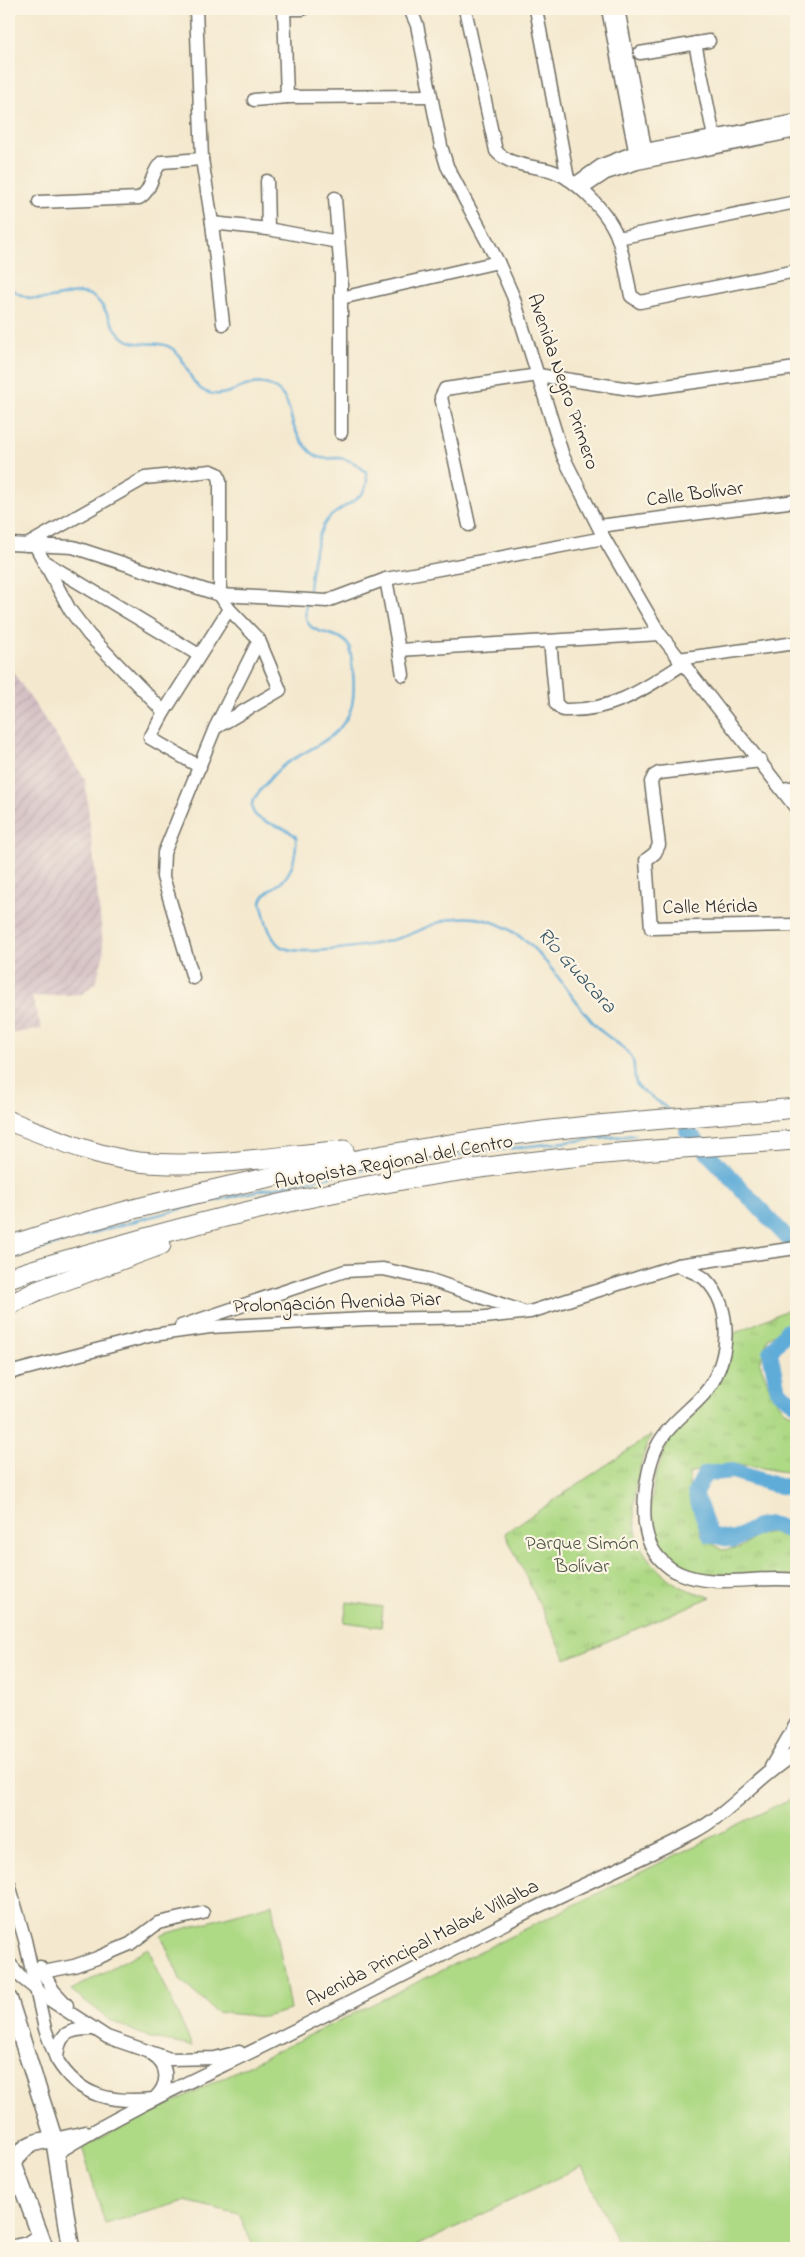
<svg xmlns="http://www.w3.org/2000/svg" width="805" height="2257" viewBox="0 0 805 2257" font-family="'Indie Flower',sans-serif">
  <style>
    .industrial { fill: url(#industrial-furrows) }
    .grass { fill: #aed985; stroke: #6c8258 }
    .park { fill: url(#park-tufts); stroke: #6c8258 }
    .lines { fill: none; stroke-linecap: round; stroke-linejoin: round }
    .stream { stroke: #5eacd8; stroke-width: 2.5 }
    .river { stroke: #5eacd8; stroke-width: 16 }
    .minor-casing { stroke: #716e64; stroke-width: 15 }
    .major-casing { stroke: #716e64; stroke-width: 19 }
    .highway-casing { stroke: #716e64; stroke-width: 21 }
    .minor { stroke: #fff; stroke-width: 12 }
    .major { stroke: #fff; stroke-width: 16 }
    .highway { stroke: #fff; stroke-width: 19 }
    .labels { text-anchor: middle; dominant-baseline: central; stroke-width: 4.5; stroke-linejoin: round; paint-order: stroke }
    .street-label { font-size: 20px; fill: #2b2b2b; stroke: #fcf5e5 }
    .park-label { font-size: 20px; fill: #4c5642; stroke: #fcf5e5 }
    .water-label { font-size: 21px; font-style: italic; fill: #3d5868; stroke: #fcf5e5 }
  </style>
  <defs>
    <pattern id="industrial-furrows" width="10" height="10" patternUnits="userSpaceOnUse" patternTransform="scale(1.25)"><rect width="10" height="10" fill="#d2bec3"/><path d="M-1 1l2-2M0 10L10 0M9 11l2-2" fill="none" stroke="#b4a3a8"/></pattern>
    <pattern id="park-tufts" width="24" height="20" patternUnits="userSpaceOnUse" patternTransform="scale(1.25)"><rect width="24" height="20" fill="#aed985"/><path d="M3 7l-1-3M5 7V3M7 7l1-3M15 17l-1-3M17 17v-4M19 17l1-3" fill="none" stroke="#96ba73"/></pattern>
  </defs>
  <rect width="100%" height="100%" fill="#fcf5e5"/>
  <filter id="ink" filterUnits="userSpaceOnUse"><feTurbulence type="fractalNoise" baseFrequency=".02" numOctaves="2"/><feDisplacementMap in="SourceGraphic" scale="10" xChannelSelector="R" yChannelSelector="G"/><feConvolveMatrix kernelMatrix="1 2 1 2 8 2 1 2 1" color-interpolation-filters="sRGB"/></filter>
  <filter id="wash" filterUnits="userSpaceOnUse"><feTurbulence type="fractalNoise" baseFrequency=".0096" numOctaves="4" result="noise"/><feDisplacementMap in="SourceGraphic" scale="20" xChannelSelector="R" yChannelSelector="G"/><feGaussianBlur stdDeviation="1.12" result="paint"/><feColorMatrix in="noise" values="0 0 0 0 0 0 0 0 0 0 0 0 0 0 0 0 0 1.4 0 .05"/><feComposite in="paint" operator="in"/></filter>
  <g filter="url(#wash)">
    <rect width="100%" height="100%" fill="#f4e9cf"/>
    <path class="industrial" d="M9 666 85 779 104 953 96 983 82 994 32 997 42 1029 9 1034Z"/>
    <g class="grass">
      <path d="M347 1602 383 1607 381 1627 344 1622Z"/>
      <path d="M796 1796V2248H620L582 2166 413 2248H254L239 2214 185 2201 105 2224 82 2147Z"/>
      <path d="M272 1904 290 2010 264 2017 216 2012 181 1981 161 1935Z"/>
      <path d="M148 1948 192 2046 153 2039 113 2022 71 1990Z"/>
    </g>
    <g class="park">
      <path d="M796 1306V1321L768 1338 760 1363 772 1394 785 1411 796 1416V1472C775 1473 762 1466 743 1465 724 1464 706 1467 689 1474V1490L702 1536 722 1550 739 1548 758 1534 773 1532 796 1544V1577L698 1573 670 1560 647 1527 655 1477 668 1442 681 1422 710 1394 735 1333Z"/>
      <path d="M651 1435C638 1466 627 1511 640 1544 645 1557 658 1570 669 1579 681 1589 697 1593 711 1597L566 1659 505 1533Z"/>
    </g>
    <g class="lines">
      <g class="stream">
        <path d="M9 287C41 315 69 284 92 296 109 306 110 330 127 340 141 348 160 338 174 350 187 361 188 380 202 390 227 405 248 374 271 386 290 396 288 411 294 427 298 437 304 445 311 452 321 461 328 458 339 458 350 459 359 465 366 472 373 499 343 503 328 519 314 535 311 575 308 596"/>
        <path d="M306 604C300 642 336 625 350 647 352 665 356 686 352 705 344 738 309 748 284 765 272 774 262 788 253 800 245 825 284 822 296 837 297 852 293 873 280 883 272 890 264 891 261 902 264 915 269 938 280 946 297 958 375 945 396 939 425 931 443 914 475 918 537 926 560 989 599 1029 608 1038 623 1045 631 1056 637 1065 631 1080 639 1088 648 1096 659 1100 669 1111"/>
        <path d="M681 1125 687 1131"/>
        <path d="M9 1260C212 1190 423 1154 636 1135"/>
      </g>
      <g class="river">
        <path d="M687 1131 796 1247"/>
        <path d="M796 1332 787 1331 770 1352 778 1391 796 1404"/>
        <path d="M796 1487 779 1486 732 1471 705 1474 695 1493 710 1535 734 1540C761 1524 769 1516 796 1537"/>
      </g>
    </g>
  </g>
  <g filter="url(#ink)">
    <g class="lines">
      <g class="minor-casing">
        <g id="minor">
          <path d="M284 9 287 97"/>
          <path d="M284 9H303"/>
          <path d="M410 9 417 25 441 146 447 166 498 262 513 296 563 456 604 538 660 634 796 808"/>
          <path d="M465 9 496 151C508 165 532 166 549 170 575 177 610 214 618 239 624 257 627 277 631 296L640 302 796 271"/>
          <path d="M536 9 568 179"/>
          <path d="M608 9 637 161"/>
          <path d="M618 9 647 158"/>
          <path d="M695 43 714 137"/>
          <path d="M640 53 709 41"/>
          <path d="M254 100 287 97 431 96"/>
          <path d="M202 159 212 223 223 324"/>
          <path d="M267 181 268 229"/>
          <path d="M575 184 602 165 635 152 796 121"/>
          <path d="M582 189 606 173 637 163 796 131"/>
          <path d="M335 198 341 275V433"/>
          <path d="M39 202 139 198C153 190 151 171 162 162L202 159 196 9"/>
          <path d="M212 223 268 229 338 242"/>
          <path d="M618 238 796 202"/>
          <path d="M341 298 498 262"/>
          <path d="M469 525 441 397 445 389 538 375 637 390 796 368"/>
          <path d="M599 526 796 501"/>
          <path d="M9 544 73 547 220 595 327 601 386 579 604 538"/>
          <path d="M27 545 145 478 211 471 218 474 220 481V595L229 609"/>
          <path d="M35 545 70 610 89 635 164 712 150 738 200 767"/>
          <path d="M43 561 199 655"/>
          <path d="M386 579 399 650 660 634"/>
          <path d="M550 641 556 704 563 710C612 712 643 690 683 664"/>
          <path d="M399 650 403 675"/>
          <path d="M678 659 796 643"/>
          <path d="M164 712 229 609 259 640"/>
          <path d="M761 761 659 773 654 776 651 782 659 845 655 853 646 860 651 928 796 925"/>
          <path d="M783 789 796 787"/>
          <path d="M193 978 163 877 164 853 215 728 259 640 280 690 215 728"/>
          <path d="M678 1265C686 1270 698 1273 705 1279 735 1308 730 1364 704 1394 691 1409 673 1421 662 1438 646 1461 639 1515 649 1541 653 1554 667 1568 679 1573 715 1589 759 1575 796 1580"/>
          <path d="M181 1326 345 1271 383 1269 428 1279 521 1311"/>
          <path d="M9 1373 153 1335 210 1327 366 1319 485 1317 530 1312 678 1265 796 1248"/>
          <path d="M771 1767 796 1724"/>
          <path d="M9 1884 25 1940 45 2029 56 2058"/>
          <path d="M9 1963 22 1978 47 1998 107 2037 170 2059 215 2058 239 2052"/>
          <path d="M40 1967 53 1990 67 2005"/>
          <path d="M43 1972 74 1966 97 1958 130 1944 158 1923 203 1913"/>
          <path d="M92 2029C67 2029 58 2034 57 2060 80 2098 113 2103 154 2099 169 2085 170 2066 152 2055"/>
          <path d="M54 2139 86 2132"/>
          <path d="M57 2153C124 2111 196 2079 267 2044 358 1999 448 1952 539 1906 590 1881 642 1859 692 1833 731 1813 759 1775 796 1753"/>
          <path d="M9 2247 27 2243 40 2234"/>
        </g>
      </g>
      <g class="major-casing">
        <g id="major">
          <path d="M9 1999 54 2139 71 2248"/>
          <path d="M9 2152 45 2248"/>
          <path d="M13 2166C21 2146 33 2141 54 2139"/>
        </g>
      </g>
      <g class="highway-casing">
        <g id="highway">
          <path d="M9 1121C51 1137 94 1156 139 1162 203 1169 279 1156 344 1150"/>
          <path d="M9 1246C67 1226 127 1210 187 1196 302 1168 418 1147 535 1132 622 1121 709 1116 796 1108"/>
          <path d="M9 1278C45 1265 84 1255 121 1245 248 1208 380 1180 511 1164 606 1152 701 1147 796 1140"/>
          <path d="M9 1305 37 1291 161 1245"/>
        </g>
      </g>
      <use href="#minor" class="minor"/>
      <use href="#major" class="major"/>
      <use href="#highway" class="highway"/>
    </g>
  </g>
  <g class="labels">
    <g class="street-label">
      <text transform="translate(562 382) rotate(71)">Avenida Negro Primero</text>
      <text transform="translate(695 495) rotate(-7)">Calle Bolívar</text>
      <text transform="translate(710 908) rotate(-1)">Calle Mérida</text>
      <text transform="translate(394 1163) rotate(-10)">Autopista Regional del Centro</text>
      <text transform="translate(337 1304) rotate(-2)">Prolongación Avenida Piar</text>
      <text transform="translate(423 1944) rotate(-27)">Avenida Principal Malavé Villalba</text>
    </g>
    <g class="park-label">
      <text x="582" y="1544">Parque Simón<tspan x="582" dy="23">Bolívar</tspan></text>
    </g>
    <g class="water-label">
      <text transform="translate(576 971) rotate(48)">Río Guacara</text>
    </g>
  </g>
  <rect width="805" height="2257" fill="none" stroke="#fcf5e5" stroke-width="30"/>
</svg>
